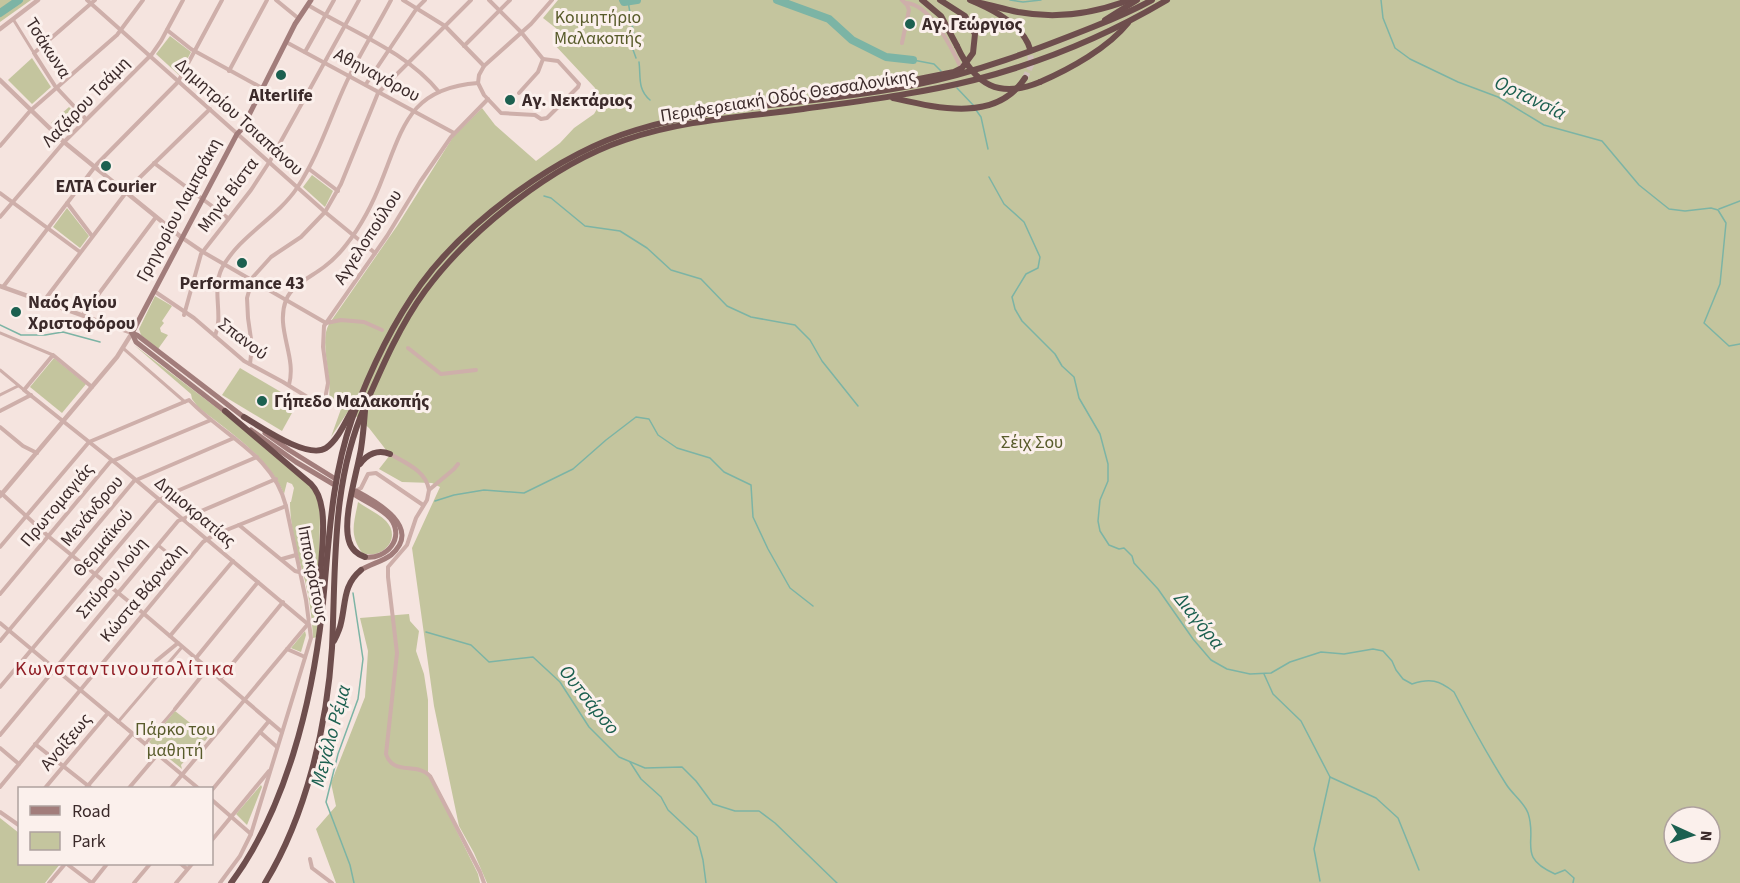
<svg xmlns="http://www.w3.org/2000/svg" width="1740" height="883" viewBox="0 0 1740 883" font-family="'Source Sans 3',sans-serif">
  <style>
    .green { fill: #c4c59e; fill-rule: evenodd }
    .lines { fill: none; stroke-linecap: round; stroke-linejoin: round }
    .stream { stroke: #7cb4a5; stroke-width: 1.5 }
    .river { stroke: #7cb4a5; stroke-width: 8 }
    .trunk-tunnel { stroke: #d0bfbb; stroke-width: 6; stroke-dasharray: 6 3; stroke-linecap: butt }
    .pedestrian { stroke: #ceafaa; stroke-width: 3 }
    .minor { stroke: #ceafaa; stroke-width: 4 }
    .tertiary { stroke: #ceafaa; stroke-width: 4.5 }
    .secondary { stroke: #a27d7b; stroke-width: 5 }
    .trunk { stroke: #6e4e4d; stroke-width: 6 }
    .trunk-bridge { stroke: #6e4e4d; stroke-width: 6 }
    .poi-dot { fill: #1c6050; stroke: #fbf0ec; stroke-width: 2 }
    .labels { text-anchor: middle; dominant-baseline: central; stroke-width: 6; stroke-linejoin: round; paint-order: stroke }
    .park-label { font-size: 18px; fill: #585b2b; stroke: #fbf0ec }
    .poi-label { font-size: 18px; font-weight: bold; fill: #3b2a2a; stroke: #fbf0ec; text-anchor: start }
    .street-label { font-size: 18px; fill: #3b2a2a; stroke: #fbf0ec }
    .water-label { font-size: 20px; font-style: italic; fill: #1c6050; stroke: #fbf0ec }
    .neighbourhood-label { font-size: 20px; letter-spacing: 1.5px; fill: #901d24; stroke: #fbf0ec }
  </style>
  <rect width="100%" height="100%" fill="#f5e4df"/>
  <g class="green">
    <path d="M0 0H31L0 22Z"/>
    <path d="M558 0H1740V883H487L474 853 459 826 434 706 412 548 440 487 432 483 402 482 379 469 390 455 369 428 349 410 331 437 341 409 337 403 329 398C332 376 319 341 329 324L397 226 453 137 482 108 495 125 536 161 560 143 574 128 594 114 600 104V99L595 88 553 43 555 31 576 44 543 18ZM1674 817H1710V853H1674Z"/>
    <path d="M170 36 191 52 179 75 156 54Z"/>
    <path d="M32 58 51 87 32 104 8 80Z"/>
    <path d="M69 107 81 119 65 135 51 123Z"/>
    <path d="M312 175 333 191 325 207 303 187Z"/>
    <path d="M67 208 89 236 80 248 53 227Z"/>
    <path d="M155 296 172 306 162 321 164 323 160 328 161 332 168 335 158 349 141 335 139 329Z"/>
    <path d="M134 345 234 421 311 486 318 495 320 517 317 637 313 638C312 619 310 600 305 581 298 556 290 529 290 502H291L294 488 292 484 287 482 284 494C268 456 229 432 198 407L192 399 191 394Z"/>
    <path d="M54 358 86 384 62 413 30 387Z"/>
    <path d="M240 368 298 402 282 431 222 395Z"/>
    <path d="M358 502C366 508 378 513 386 521 402 538 383 560 362 553 349 533 354 524 358 502Z"/>
    <path d="M409 614 410 621 419 631 416 651 424 674 428 700V773L478 874 480 883H336L316 829 336 806 331 783 365 697 368 651 360 618Z"/>
    <path d="M305 631 306 635 301 652 291 648Z"/>
    <path d="M175 711 208 737 205 741 200 739 186 755 188 757 181 765 182 769 149 742Z"/>
    <path d="M261 785 262 787 247 825 236 814Z"/>
    <path d="M0 818 19 833 20 864H60L45 883H0Z"/>
  </g>
  <g class="lines">
    <g class="stream">
      <path d="M1010 0 1023 2 1041 0"/>
      <path d="M1381 0 1383 18 1395 48 1410 59 1458 82 1498 97 1544 125 1602 141 1639 185 1669 209 1685 211 1711 208 1718 210 1726 223 1720 284 1704 323 1729 346 1740 344"/>
      <path d="M628 1 634 36 632 47 636 58"/>
      <path d="M913 60 934 64 941 71"/>
      <path d="M639 62C641 76 637 89 650 100"/>
      <path d="M957 88 974 106"/>
      <path d="M976 110 981 117 988 149"/>
      <path d="M989 177 1004 204 1024 222 1040 257 1038 268 1026 274 1012 297 1015 309 1022 321 1055 354 1062 366 1074 377 1079 398 1100 434 1108 464V481L1100 500 1098 521 1100 531 1109 545 1119 549 1124 548 1132 556 1134 563 1158 589 1193 639 1211 660 1227 669 1250 674 1271 673 1290 662 1321 652 1344 654 1373 649 1383 651 1392 661 1396 670 1403 679 1412 684C1430 678 1439 680 1454 692 1470 723 1487 754 1506 784 1512 794 1524 802 1528 813 1538 842 1516 857 1555 874L1565 870 1574 878 1573 883"/>
      <path d="M544 196 551 198 585 226 620 231 647 248 671 270 701 279 727 306 751 317 795 325 810 340 822 361 858 406"/>
      <path d="M1719 209 1740 201"/>
      <path d="M0 325 21 335H45L63 332 100 342"/>
      <path d="M435 501 454 495 484 490 524 493 573 469 606 440 636 417 649 419 658 435 677 448 710 458 724 472 751 485 753 517 768 549 790 588 813 606"/>
      <path d="M353 593 363 659 358 699 338 754 326 802 350 865 354 883"/>
      <path d="M426 632 471 645 489 662 533 657 560 682 589 727 619 757 645 768 682 767 696 781 713 804 735 811H759L775 823 837 883"/>
      <path d="M1264 674 1273 694 1301 721 1330 777 1376 798 1398 818 1419 870"/>
      <path d="M630 762 641 779 661 797 668 810 697 837 703 860 706 883"/>
      <path d="M1320 881 1314 849 1330 777"/>
    </g>
    <g class="river">
      <path d="M623 0 624 2 637 0"/>
      <path d="M777 0 829 19 852 40 886 57 913 60"/>
      <path d="M0 13 19 0"/>
    </g>
    <path class="trunk-tunnel" d="M1025 78 1031 65 1030 49"/>
    <g class="pedestrian">
      <path d="M13 19 34 53"/>
      <path d="M0 333 53 355"/>
      <path d="M124 349 185 402"/>
      <path d="M0 370 24 390"/>
      <path d="M0 395 18 386"/>
      <path d="M158 545 169 554"/>
      <path d="M118 722 182 647"/>
      <path d="M145 744 175 709"/>
    </g>
    <g class="minor">
      <path d="M87 0 325 212 375 253"/>
      <path d="M276 0 298 18"/>
      <path d="M403 0 445 26 484 66"/>
      <path d="M489 0 521 32 543 59 538 72 519 93"/>
      <path d="M902 0 907 5 909 10 902 43"/>
      <path d="M906 3C930 4 952 48 961 68"/>
      <path d="M308 5C352 32 406 51 439 92"/>
      <path d="M167 30 191 49 262 88"/>
      <path d="M286 42 454 133"/>
      <path d="M464 46 510 0"/>
      <path d="M305 52 334 0"/>
      <path d="M229 71 267 0"/>
      <path d="M478 83 484 95 501 113 535 115 541 119 547 118 578 87 579 84 558 61 543 59"/>
      <path d="M478 83 479 75 484 66 531 24 552 0"/>
      <path d="M366 84 417 8 425 0"/>
      <path d="M86 119 55 86 34 53 95 0"/>
      <path d="M0 146 30 111 117 35 143 0"/>
      <path d="M154 163 228 218"/>
      <path d="M309 169 338 191"/>
      <path d="M0 193 80 252"/>
      <path d="M67 203 92 236"/>
      <path d="M0 217 64 142 152 54 161 41 183 0"/>
      <path d="M181 237 203 252 326 323 341 320 364 322 382 330"/>
      <path d="M3 287 97 164 178 82 222 0"/>
      <path d="M154 291 194 318 244 361 283 382 317 403 324 404 328 383 323 347 324 326 387 236 420 182 451 137 488 99"/>
      <path d="M43 302 131 186 210 109"/>
      <path d="M83 315 156 217"/>
      <path d="M184 315 201 254 251 190 270 161 359 0"/>
      <path d="M215 336C224 315 211 290 222 268 240 235 276 219 297 188 319 155 330 117 347 81 360 53 377 27 391 0"/>
      <path d="M408 348 441 374 476 370"/>
      <path d="M250 364 252 346 248 318 247 298 253 277 271 257 301 237 325 212 341 184 378 93 471 0"/>
      <path d="M289 385C297 356 275 329 286 300 292 285 311 277 324 267 332 261 340 253 346 245 362 225 374 201 383 177 404 123 412 88 478 83"/>
      <path d="M92 387 53 355 24 390 118 465 309 625"/>
      <path d="M0 411 31 395"/>
      <path d="M0 427 23 446 37 453"/>
      <path d="M390 454C406 463 426 471 429 490"/>
      <path d="M458 464 454 469 429 490 427 500 416 518 407 545 388 567V577L397 653 386 754C393 776 417 762 430 776L480 872 484 883"/>
      <path d="M356 491 361 488 368 474 376 473 423 505"/>
      <path d="M0 492 48 536 143 613 282 732"/>
      <path d="M239 525 295 571 299 572"/>
      <path d="M0 547 89 442 189 400C223 436 273 454 286 506L306 600 311 638 251 834 240 856 220 883"/>
      <path d="M282 559 296 555"/>
      <path d="M0 594 110 462 211 420"/>
      <path d="M0 623 198 788"/>
      <path d="M170 636 233 561"/>
      <path d="M0 641 134 481 234 438"/>
      <path d="M287 649 305 657"/>
      <path d="M196 658 258 582"/>
      <path d="M156 661 178 643"/>
      <path d="M220 679 283 602"/>
      <path d="M0 687 156 502 170 494 257 457"/>
      <path d="M175 709 208 668"/>
      <path d="M260 732 277 747"/>
      <path d="M0 735 178 521 276 479"/>
      <path d="M35 744 91 788"/>
      <path d="M0 748 19 764"/>
      <path d="M0 787 203 542 214 535 286 506"/>
      <path d="M45 788 108 713"/>
      <path d="M86 788 132 734"/>
      <path d="M129 788 157 755"/>
      <path d="M171 788 308 624"/>
      <path d="M212 790 269 721"/>
      <path d="M212 800 251 834"/>
      <path d="M0 812 20 826"/>
      <path d="M212 840 269 771"/>
      <path d="M310 859 312 868 332 883"/>
      <path d="M67 864 92 883"/>
      <path d="M181 864 187 869"/>
      <path d="M49 883 65 864"/>
      <path d="M92 883 107 864"/>
      <path d="M134 883 150 864"/>
      <path d="M176 883 192 864"/>
    </g>
    <g class="tertiary">
      <path d="M0 29 38 0"/>
      <path d="M0 80 64 142 181 237"/>
      <path d="M0 286 132 333 117 357 0 496"/>
    </g>
    <g class="secondary">
      <path d="M132 333 237 134 242 129 295 24 311 0"/>
      <path d="M132 333 136 342 226 412"/>
      <path d="M132 333 137 335 245 418"/>
      <path d="M251 430 296 462 333 484"/>
      <path d="M265 433 289 450 334 478"/>
      <path d="M356 491C377 502 423 528 391 555 382 562 370 564 361 570"/>
      <path d="M355 495C366 502 381 508 390 518 406 538 386 560 365 557"/>
    </g>
    <g class="trunk">
      <path d="M922 0 941 16 957 46"/>
      <path d="M970 0C992 9 1023 25 1030 49"/>
      <path d="M976 2C990 5 1004 9 1018 12 1056 19 1093 14 1129 0"/>
      <path d="M1105 20 1137 0"/>
      <path d="M1040 82C1070 69 1108 48 1128 23"/>
      <path d="M829 96 835 92 909 81 954 72 962 68 973 53 975 34 965 16 940 0"/>
      <path d="M893 98C937 108 996 123 1025 78"/>
      <path d="M225 411 311 484C335 508 315 572 321 604"/>
      <path d="M365 411C364 424 363 436 361 449 357 473 342 519 349 541 351 549 358 555 365 557"/>
      <path d="M244 417C261 427 308 460 326 448 339 439 347 418 355 405"/>
      <path d="M360 464C367 454 378 449 390 454"/>
      <path d="M334 641C337 635 340 629 341 623 346 602 343 585 361 570"/>
      <path d="M231 883C286 809 312 702 322 612 329 546 330 482 352 419 369 373 392 324 421 284 468 220 559 153 636 130 727 103 822 104 914 85 976 73 1035 50 1093 27 1113 19 1132 11 1152 0"/>
      <path d="M265 883C306 816 327 726 332 648 336 566 331 483 365 406 382 367 400 325 425 291 470 230 553 164 625 140 682 120 743 117 803 109 860 101 918 94 974 80 1040 63 1108 35 1167 0"/>
    </g>
    <path class="trunk-bridge" d="M957 46C975 85 999 99 1040 82"/>
  </g>
  <g class="poi-dot">
    <circle cx="910" cy="24" r="6"/>
    <circle cx="281" cy="75" r="6"/>
    <circle cx="510" cy="100" r="6"/>
    <circle cx="106" cy="166" r="6"/>
    <circle cx="242" cy="263" r="6"/>
    <circle cx="16" cy="312" r="6"/>
    <circle cx="262" cy="401" r="6"/>
  </g>
  <g class="labels">
    <g class="park-label">
      <text x="598" y="17">Κοιμητήριο<tspan x="598" dy="21">Μαλακοπής</tspan></text>
      <text x="1032" y="442">Σέιχ Σου</text>
      <text x="175" y="729">Πάρκο του<tspan x="175" dy="21">μαθητή</tspan></text>
    </g>
    <g class="poi-label">
      <text x="922" y="24">Αγ. Γεώργιος</text>
      <text x="281" y="95" text-anchor="middle">Alterlife</text>
      <text x="522" y="100">Αγ. Νεκτάριος</text>
      <text x="106" y="186" text-anchor="middle">ΕΛΤΑ Courier</text>
      <text x="242" y="283" text-anchor="middle">Performance 43</text>
      <text x="28" y="302">Ναός Αγίου<tspan x="28" dy="21">Χριστοφόρου</tspan></text>
      <text x="274" y="401">Γήπεδο Μαλακοπής</text>
    </g>
    <g class="street-label">
      <text transform="translate(48 48) rotate(57)">Τσάκωνα</text>
      <text transform="translate(377 75) rotate(28)">Αθηναγόρου</text>
      <text transform="translate(788 96) rotate(-9)">Περιφερειακή Οδός Θεσσαλονίκης</text>
      <text transform="translate(86 102) rotate(-46)">Λαζάρου Τσάμη</text>
      <text transform="translate(239 117) rotate(42)">Δημητρίου Τσιαπάνου</text>
      <text transform="translate(228 195) rotate(-53)">Μηνά Βίστα</text>
      <text transform="translate(179 210) rotate(-62)">Γρηγορίου Λαμπράκη</text>
      <text transform="translate(368 237) rotate(-57)">Αγγελοπούλου</text>
      <text transform="translate(243 339) rotate(37)">Σπανού</text>
      <text transform="translate(57 505) rotate(-50)">Πρωτομαγιάς</text>
      <text transform="translate(92 511) rotate(-50)">Μενάνδρου</text>
      <text transform="translate(195 512) rotate(40)">Δημοκρατίας</text>
      <text transform="translate(103 543) rotate(-50)">Θερμαϊκού</text>
      <text transform="translate(313 574) rotate(79)">Ιπποκράτους</text>
      <text transform="translate(112 578) rotate(-50)">Σπύρου Λούη</text>
      <text transform="translate(143 593) rotate(-50)">Κώστα Βάρναλη</text>
      <text transform="translate(66 742) rotate(-50)">Ανοίξεως</text>
    </g>
    <g class="water-label">
      <text transform="translate(1530 98) rotate(26)">Ορτανσία</text>
      <text transform="translate(1199 621) rotate(51)">Διαγόρα</text>
      <text transform="translate(589 700) rotate(51)">Ουτσάρσο</text>
      <text transform="translate(331 736) rotate(-75)">Μεγάλο Ρέμα</text>
    </g>
    <g class="neighbourhood-label">
      <text x="125" y="669">Κωνσταντινουπολίτικα</text>
    </g>
  </g>
  <rect x="18" y="787" width="195" height="78" fill="#fbf0ec" stroke="#aea19e" stroke-width="1.5"/>
  <rect x="30" y="806" width="30" height="9" fill="#a27d7b" stroke="#aea19e" stroke-width="1.5"/>
  <text x="72" y="817" font-size="18" fill="#3b2a2a">Road</text>
  <rect x="30" y="832" width="30" height="18" fill="#c4c59e" stroke="#aea19e" stroke-width="1.5"/>
  <text x="72" y="847" font-size="18" fill="#3b2a2a">Park</text>
  <g transform="translate(1692 835) rotate(94)"><circle r="28" fill="#fbf0ec" stroke="#aea19e" stroke-width="1.5"/>
  <path d="M0-4.5L10 22L0 15L-10 22Z" fill="#1c6050"/>
  <text y="-9" font-size="16" font-weight="bold" text-anchor="middle" fill="#3b2a2a">N</text>
  </g>
</svg>
